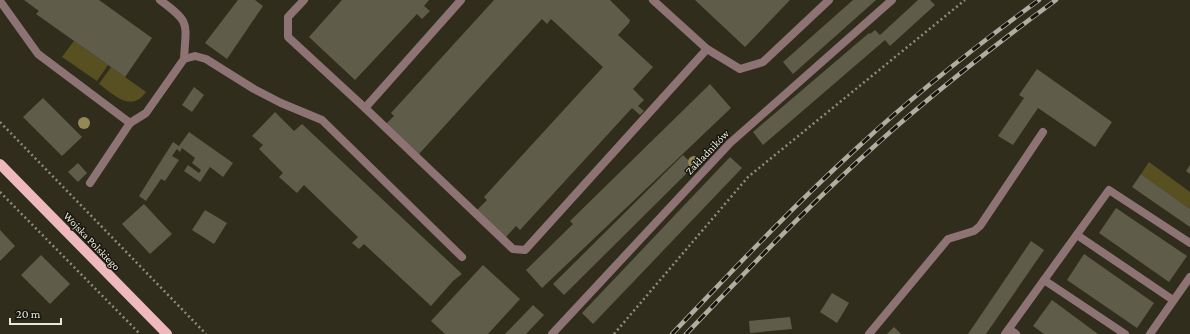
<svg xmlns="http://www.w3.org/2000/svg" width="1190" height="334" viewBox="0 0 1190 334" font-family="'Crimson Pro',serif">
  <style>
    .green { fill: #585021 }
    .building { fill: #5f5c4a }
    .lines { fill: none; stroke-linecap: round; stroke-linejoin: round }
    .path { stroke: #8e8c7e; stroke-width: 2.5; stroke-dasharray: 2 3; stroke-linecap: butt }
    .service { stroke: #8d7374; stroke-width: 8 }
    .minor { stroke: #8d7374; stroke-width: 8 }
    .primary { stroke: #eeb9bd; stroke-width: 10 }
    .rail-casing { stroke: #b0ada1; stroke-width: 4.5 }
    .rail { stroke: #16150d; stroke-width: 3; stroke-dasharray: 9; stroke-linecap: butt }
    .tree { fill: #948955 }
    .labels { text-anchor: middle; dominant-baseline: central; stroke-width: 3; stroke-linejoin: round; paint-order: stroke }
    .street-label { font-size: 11px; fill: #e9e7dc; stroke: #16150d }
  </style>
  <rect width="100%" height="100%" fill="#302d1c"/>
  <g class="green">
    <path d="M74 41 108 65 97 81 62 57Z"/>
    <path d="M111 67 146 92C131 113 114 95 99 84Z"/>
    <path d="M1149 162 1190 192V209L1141 174Z"/>
  </g>
  <g class="building">
    <path d="M24 0H99L152 38 125 77 36 14 39 11Z"/>
    <path d="M238 0H255L263 6 227 59 205 43Z"/>
    <path d="M342 0H429L424 6 430 11 422 19 417 14 355 80 309 37Z"/>
    <path d="M494 0H610L630 20 629 23 618 35 653 67 633 89 644 100 638 106 644 111 640 115 632 108 520 230 516 226 506 237 477 210 487 200 484 197 603 67 551 19 547 24 542 19 419 154 386 124 394 116 391 113Z"/>
    <path d="M695 0H790L745 47Z"/>
    <path d="M853 0H876L793 74 783 62Z"/>
    <path d="M918 0H930L935 5 890 46 885 40 763 145 753 132 869 33 870 34 875 30 880 35Z"/>
    <path d="M1037 69 1112 122 1095 147 1038 108 1013 145 998 136 1024 98 1019 95Z"/>
    <path d="M710 84 731 108 542 288 526 270 573 224 570 221Z"/>
    <path d="M194 87 204 95 192 112 182 105Z"/>
    <path d="M43 98 82 137 62 156 23 117Z"/>
    <path d="M275 112 294 131 302 124 462 274 453 281 431 306 364 244 359 249 352 243 358 237 304 185 297 193 279 177 283 173 259 149 263 145 252 136Z"/>
    <path d="M189 132 233 163 223 177 210 167 200 182 184 171 188 165 199 173 201 170 192 163 195 158 182 148 180 152 177 149 172 156 179 160 165 181 161 179 146 201 139 196 173 142 179 146Z"/>
    <path d="M683 155 694 166 564 295 553 284Z"/>
    <path d="M730 157 742 168 593 324 582 313Z"/>
    <path d="M78 163 87 173 78 182 68 172Z"/>
    <path d="M1190 165V174L1186 171Z"/>
    <path d="M1141 174 1190 209V227L1132 187Z"/>
    <path d="M144 204 172 234 150 254 122 224Z"/>
    <path d="M1116 208 1187 256 1169 282 1099 233Z"/>
    <path d="M205 210 227 223 214 244 192 230Z"/>
    <path d="M0 230 15 246 0 261Z"/>
    <path d="M1031 241 1044 250 986 334H968Z"/>
    <path d="M1084 254 1154 303 1137 328 1067 280Z"/>
    <path d="M41 255 70 284 50 304 21 275Z"/>
    <path d="M483 265 520 299 488 334H445L431 321Z"/>
    <path d="M832 293 849 303 837 323 820 312Z"/>
    <path d="M1052 300 1098 334H1044L1033 326Z"/>
    <path d="M533 305 544 315 526 334H505Z"/>
    <path d="M790 317 792 329 750 333 749 321Z"/>
    <path d="M894 327 901 334H887Z"/>
  </g>
  <g class="lines">
    <g class="path">
      <path d="M0 122 206 334"/>
      <path d="M0 192 140 334"/>
      <path d="M614 334 748 177 965 0"/>
    </g>
    <g class="service">
      <path d="M160 0C191 23 186 22 184 59"/>
      <path d="M304 0 288 17V37L365 108 513 249 525 250 707 49 653 0"/>
      <path d="M0 1 38 54 130 123 146 113 184 59 195 56 206 59 254 89 281 103 322 120 462 257"/>
      <path d="M707 49 740 69 763 62 829 0"/>
      <path d="M365 108 461 0"/>
      <path d="M90 183 130 123"/>
      <path d="M1077 235 1173 300"/>
      <path d="M1044 280 1125 334"/>
      <path d="M1009 329 1016 334"/>
      <path d="M552 334 730 143 892 0"/>
      <path d="M869 334 948 239 974 231 980 226 1043 132"/>
      <path d="M1005 334 1109 190 1190 243"/>
    </g>
    <path class="minor" d="M1150 334 1190 277"/>
    <path class="primary" d="M0 164 167 334"/>
    <g class="rail-casing">
      <g id="rail">
        <path d="M672 334C733 270 793 206 858 147 915 94 976 46 1039 0"/>
        <path d="M686 334C759 258 831 182 911 114 958 74 1007 36 1056 0"/>
      </g>
    </g>
    <use href="#rail" class="rail"/>
  </g>
  <g class="tree">
    <circle cx="84" cy="123" r="6"/>
    <circle cx="694" cy="162" r="6"/>
  </g>
  <g class="labels">
    <g class="street-label">
      <text transform="translate(707 152) rotate(-46)">Zakładników</text>
      <text transform="translate(92 241) rotate(46)">Wojska Polskiego</text>
    </g>
  </g>
  <path d="M10 318v6h51v-6" fill="none" stroke="#e9e7dc" stroke-width="2"/>
  <text x="16" y="318" font-size="12" fill="#e9e7dc" stroke="#16150d" stroke-width="3" paint-order="stroke">20 m</text>
</svg>
